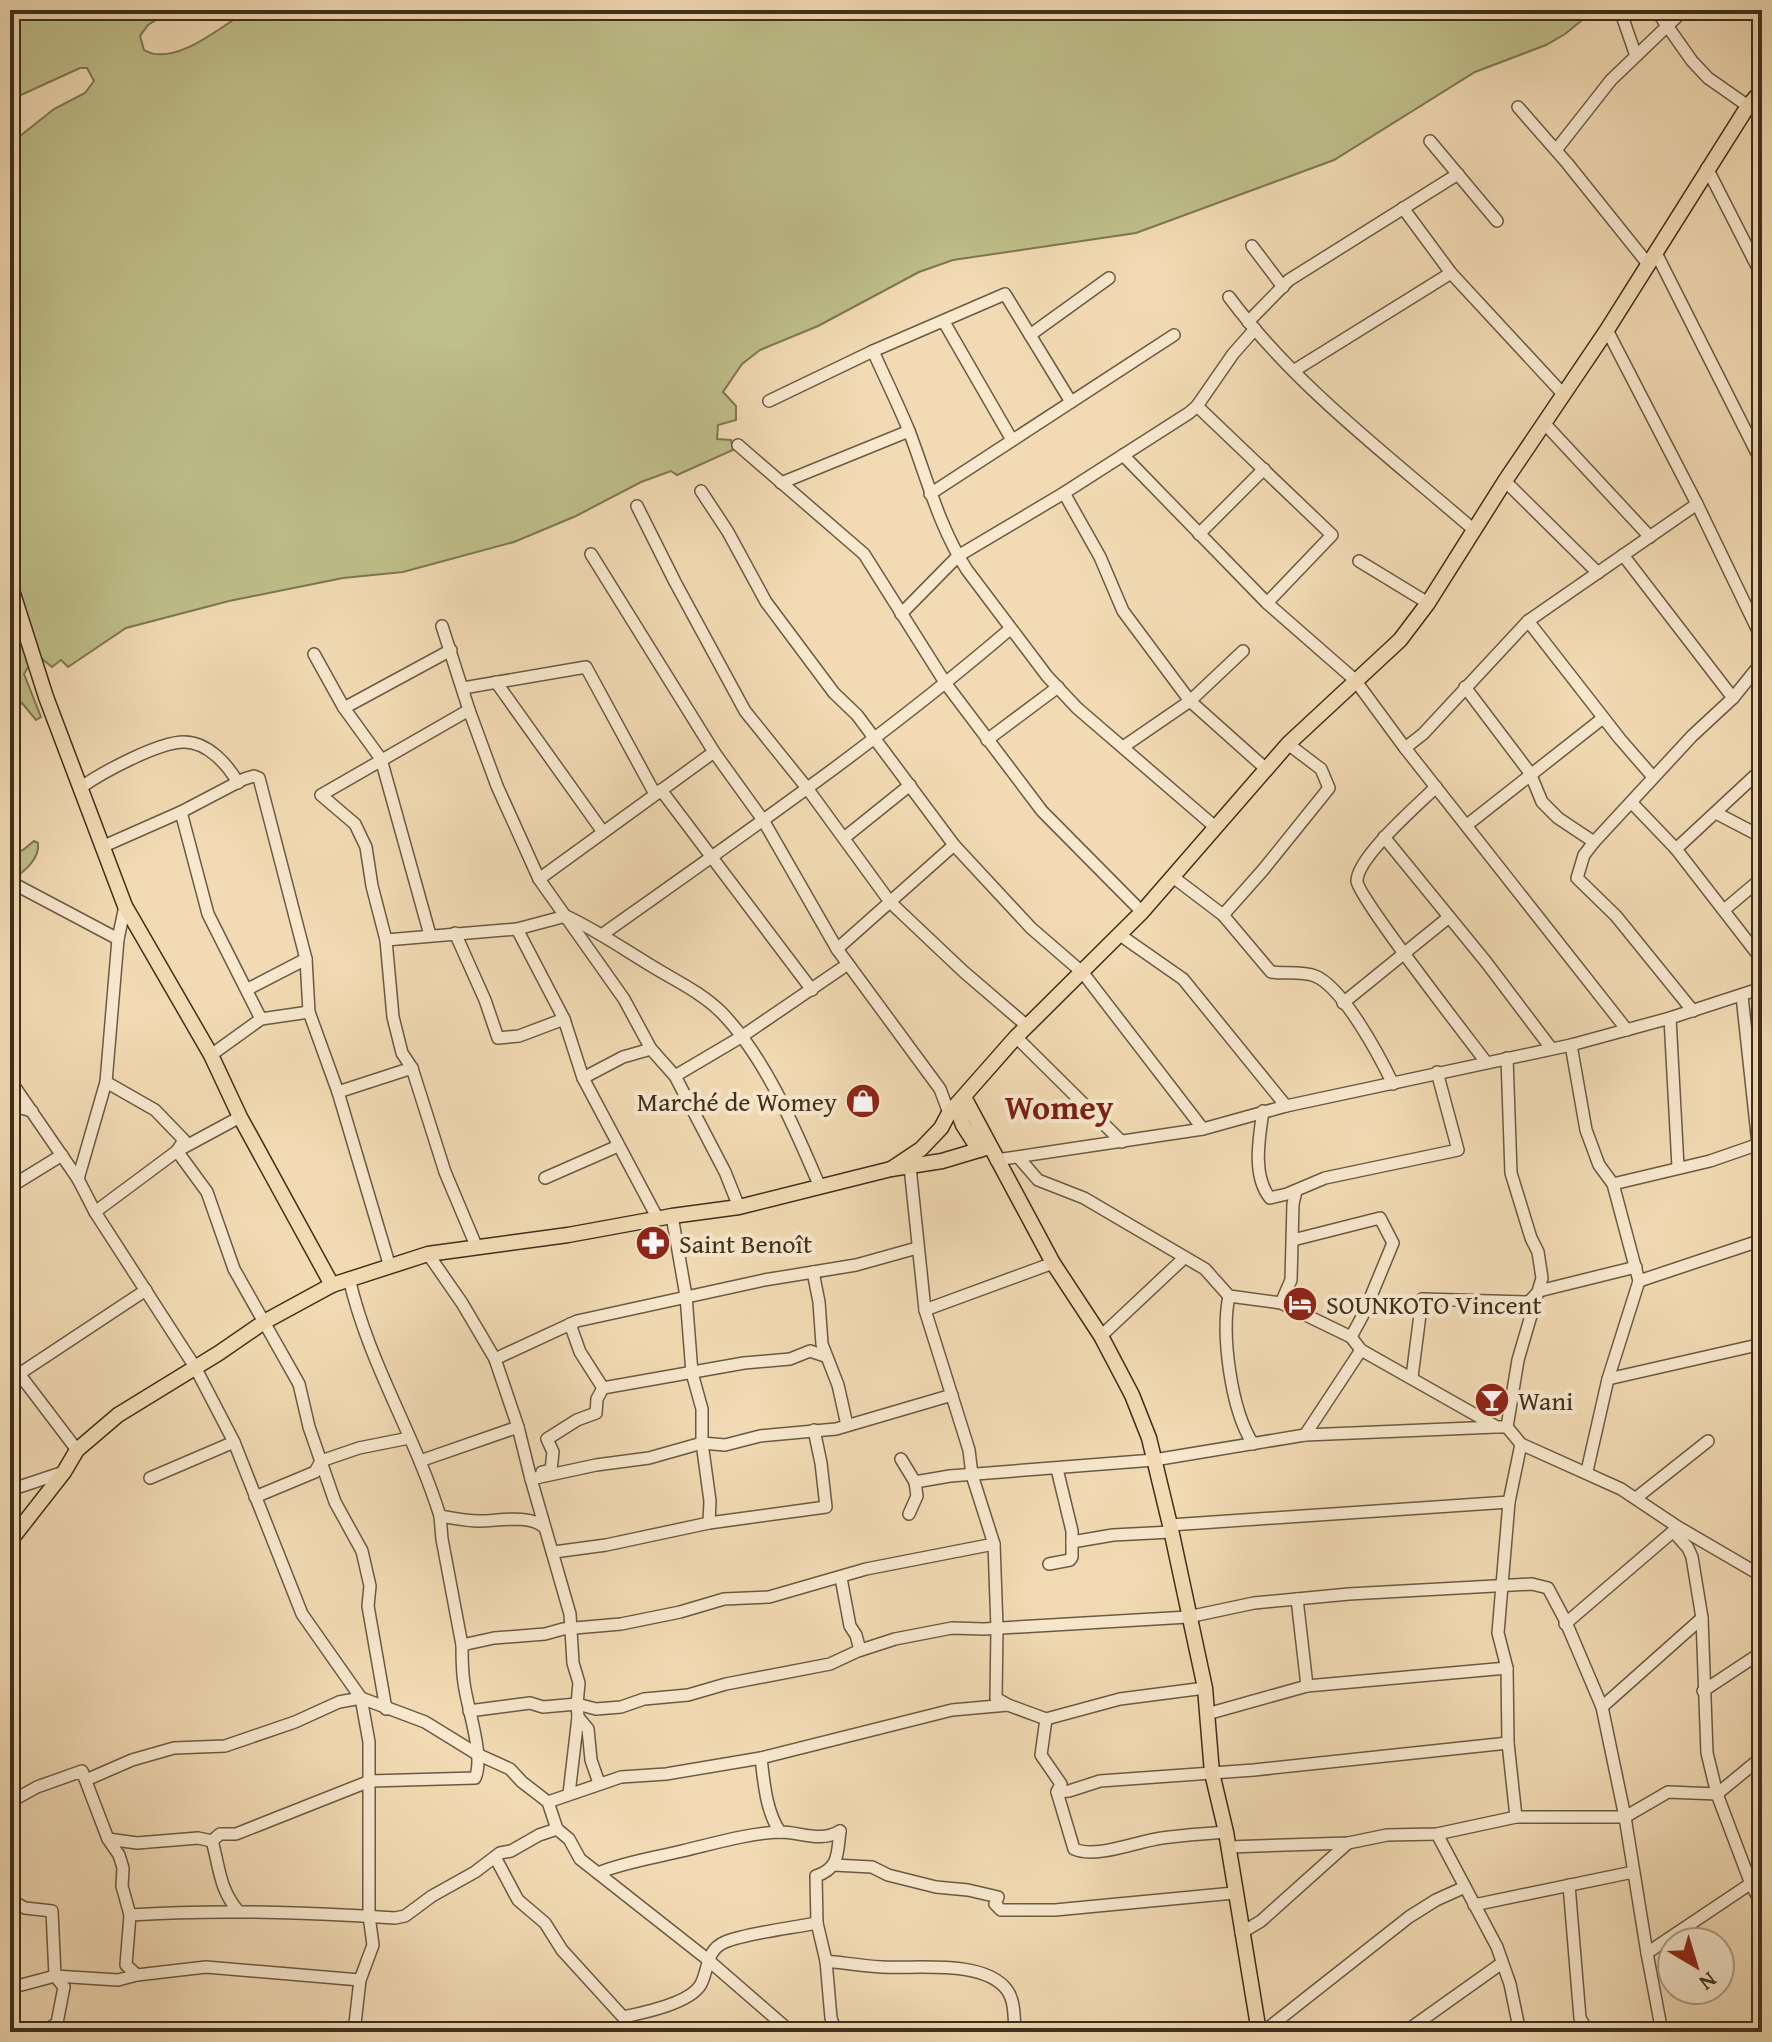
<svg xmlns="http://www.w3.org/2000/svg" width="1772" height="2042" viewBox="0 0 1772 2042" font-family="'Gentium Book Plus',serif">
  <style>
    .green { fill: #bfbf8a; stroke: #7e7753; stroke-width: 2 }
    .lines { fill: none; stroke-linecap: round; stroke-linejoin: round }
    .minor-casing { stroke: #6b5a42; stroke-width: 14 }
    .major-casing { stroke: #3e2f1c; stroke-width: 17 }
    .minor { stroke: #f7e8ce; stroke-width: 11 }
    .major { stroke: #f2dbb4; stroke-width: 14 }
    .labels { text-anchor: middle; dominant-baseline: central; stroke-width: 8; stroke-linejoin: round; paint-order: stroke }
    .poi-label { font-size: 26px; fill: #3e2f1c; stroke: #f7e8ce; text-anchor: start }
    .district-label { font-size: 34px; font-weight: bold; fill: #7a1f14; stroke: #f7e8ce }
  </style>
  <rect width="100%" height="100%" fill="#f2dbb4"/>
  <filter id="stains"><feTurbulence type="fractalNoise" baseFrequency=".0025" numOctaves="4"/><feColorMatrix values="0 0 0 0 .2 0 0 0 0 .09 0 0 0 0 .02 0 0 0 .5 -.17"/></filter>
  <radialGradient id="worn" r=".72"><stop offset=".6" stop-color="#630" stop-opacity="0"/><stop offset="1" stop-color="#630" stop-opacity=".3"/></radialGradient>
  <g class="green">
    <path d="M10 10H172L148 25 140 36 144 50C174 68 222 26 248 10H1589L1581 21 1565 34 1546 45 1475 72 1334 160 1136 233 953 260 919 272 818 326 760 350 742 364 723 392 736 406V420L718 425 717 439 731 440 733 450 677 475 671 471 641 482 576 516 514 542 403 572 343 578 229 601 126 628 68 667 61 660 52 667 36 654 24 674 41 717 36 720 22 703 10 714V144L54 109 85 93 94 81 87 68H80L10 100Z"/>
    <path d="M34 841 38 843C40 860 23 872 10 882V853L23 850Z"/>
  </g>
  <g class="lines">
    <g class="minor-casing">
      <g id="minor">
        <path d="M1620 10 1636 56"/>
        <path d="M1656 10 1692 61 1708 78 1748 106"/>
        <path d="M1518 107 1567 163 1648 264"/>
        <path d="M1430 141 1497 221"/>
        <path d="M1556 150 1611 80 1684 10"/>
        <path d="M1707 168 1762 276"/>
        <path d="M1403 208 1451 273 1564 395"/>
        <path d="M1252 246 1283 287"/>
        <path d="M1655 251 1762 463"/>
        <path d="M1229 297C1296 387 1390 457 1474 530"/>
        <path d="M944 322 1012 440"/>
        <path d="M1248 322 1289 280 1458 174"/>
        <path d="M1607 330 1697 504 1762 639"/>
        <path d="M1030 335 1109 278"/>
        <path d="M873 351C885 378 898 404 909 431 927 478 939 527 967 570L1047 676 1077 708 1214 826"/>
        <path d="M1295 370 1451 273"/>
        <path d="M769 401 873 351 1005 294 1071 402"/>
        <path d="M1197 406 1332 535 1267 603"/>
        <path d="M1545 424 1650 537"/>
        <path d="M738 445 864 554 946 684 1042 811 1142 912"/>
        <path d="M1123 455 1267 603 1355 680 1405 748 1627 1030"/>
        <path d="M1505 481 1598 573"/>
        <path d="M781 483 909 431"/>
        <path d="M701 491 728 532 766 602 834 693 857 715 954 845 1031 928 1083 973 1203 1129"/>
        <path d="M1064 493 1100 557 1123 611 1190 701 1265 768"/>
        <path d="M930 494 1174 335"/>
        <path d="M637 506 675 582 745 711 807 788 890 902 964 972 1027 1026"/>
        <path d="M1199 534 1264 469"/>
        <path d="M591 554 714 752 763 820 837 949 940 1089 949 1113"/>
        <path d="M1623 555 1733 698"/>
        <path d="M1359 561 1428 603"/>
        <path d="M901 614 958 556 1064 493 1189 413 1197 406 1233 354 1255 329"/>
        <path d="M1528 621 1620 739 1653 777"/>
        <path d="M442 626 469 710 497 786 539 879 624 999 651 1049 675 1076 725 1172 739 1207"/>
        <path d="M314 654 344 708 381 759 430 935"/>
        <path d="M496 682 603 832"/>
        <path d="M1465 687 1530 773 1542 802 1558 818 1594 842"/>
        <path d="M463 688 586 667 655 794"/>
        <path d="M344 708 451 650"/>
        <path d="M469 710 321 795 355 824 366 847 372 886 386 940 393 1017 402 1053 412 1068 445 1172 477 1248"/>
        <path d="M987 740 1058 687"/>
        <path d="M1123 747 1190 701 1243 651"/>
        <path d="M1405 748 1423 734 1528 621 1697 504"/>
        <path d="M1436 787C1419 804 1357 857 1357 881 1358 897 1468 1038 1486 1062"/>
        <path d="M80 788C101 773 158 742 184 742 208 742 228 765 238 783"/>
        <path d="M661 790 812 990"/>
        <path d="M1632 803 1676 849 1762 960"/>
        <path d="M181 812 208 914 261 1019"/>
        <path d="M1716 813 1762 837"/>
        <path d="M1467 825 1603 718"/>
        <path d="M1384 837 1486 962 1551 1048"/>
        <path d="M844 838 910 785"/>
        <path d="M104 846 181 812 244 779 254 776 259 778 306 959 309 1012 338 1092 390 1267"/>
        <path d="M1676 849 1762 769"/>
        <path d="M1173 877 1223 915 1271 972C1284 974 1302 971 1315 976 1343 987 1380 1057 1393 1084"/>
        <path d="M539 879 714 752"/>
        <path d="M18 886 118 939"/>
        <path d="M1724 910 1762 878"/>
        <path d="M1223 915 1263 870 1329 788 1321 769 1288 744"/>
        <path d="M517 929 564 1019 583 1078 658 1219"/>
        <path d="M455 933 485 1000 498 1038 519 1036 564 1019"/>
        <path d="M603 934C741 836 882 739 1010 629"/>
        <path d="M1120 935 1183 979 1286 1106"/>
        <path d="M386 940 517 929 566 916C596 930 622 948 650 965 674 980 701 992 721 1012 766 1058 795 1129 820 1187"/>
        <path d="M837 949 954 845"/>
        <path d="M248 989 306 959"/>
        <path d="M1742 996 1758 1144"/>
        <path d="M1343 1003 1449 917"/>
        <path d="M1693 1011 1616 916 1577 878 1584 855 1594 842 1692 736 1733 698 1762 662"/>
        <path d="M1670 1018 1678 1167"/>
        <path d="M1016 1037 1122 1142"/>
        <path d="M1571 1045 1586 1130 1599 1165 1613 1184 1639 1281 1608 1379 1587 1471"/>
        <path d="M211 1055 261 1019 309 1012"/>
        <path d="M1507 1058 1511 1173 1531 1238 1538 1252 1542 1278 1518 1360 1507 1427"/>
        <path d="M675 1076 741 1037 848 964"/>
        <path d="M583 1078 623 1057 651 1049"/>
        <path d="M10 1080 78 1179 95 1212 195 1367 234 1442 302 1614 361 1698 369 1742V1916L373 1945 360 1980 354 2032"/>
        <path d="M106 1082 155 1110 184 1140 177 1151 207 1192 234 1269 299 1384 309 1427 335 1502 362 1551 370 1586 368 1606 386 1709"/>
        <path d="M338 1092 412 1068"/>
        <path d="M10 1105 32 1111"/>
        <path d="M1263 1111C1259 1138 1252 1176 1270 1198L1287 1194 1325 1178 1458 1150 1437 1072"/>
        <path d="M1019 1158 1038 1180 1084 1198 1205 1269 1229 1296 1281 1303 1351 1337 1361 1350 1497 1427H1507L1521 1444 1621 1489 1678 1527 1762 1576"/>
        <path d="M996 1160 1203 1129 1286 1106 1571 1045 1670 1018 1762 988"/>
        <path d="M910 1167 925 1310 969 1450 972 1475 994 1544 997 1628 996 1698 1008 1705"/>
        <path d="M545 1178 618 1146"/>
        <path d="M78 1179 106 1082 118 939 125 906"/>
        <path d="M1613 1184 1710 1161 1762 1143"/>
        <path d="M10 1187 62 1155"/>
        <path d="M95 1212 177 1151 240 1117"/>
        <path d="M672 1216 686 1296 692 1373 702 1409V1443L710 1501 709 1523"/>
        <path d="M1293 1240 1380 1218 1393 1243 1364 1313 1351 1337"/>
        <path d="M428 1254 462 1303 495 1359 518 1427 531 1479"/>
        <path d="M813 1272 819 1302 822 1344 838 1385 847 1425"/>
        <path d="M349 1278C368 1362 415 1435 440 1516 453 1518 466 1521 479 1521 499 1521 528 1514 544 1527"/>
        <path d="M1639 1281 1762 1240"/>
        <path d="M1229 1296C1221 1335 1231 1410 1253 1444"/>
        <path d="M1281 1303 1291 1280 1293 1204 1296 1191"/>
        <path d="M925 1310 1053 1263"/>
        <path d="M570 1324 580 1352 603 1388"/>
        <path d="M1101 1336 1184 1258"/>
        <path d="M495 1359 577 1321 764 1280 856 1265 917 1248"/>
        <path d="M10 1368 20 1375 77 1450"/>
        <path d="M1412 1377 1422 1299 1529 1302 1539 1291 1636 1267"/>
        <path d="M1608 1379 1762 1344"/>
        <path d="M10 1380 146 1290"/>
        <path d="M952 1395 836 1429 760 1436 725 1445 702 1443 649 1458 596 1465 531 1479 570 1614 573 1663 579 1683 577 1704 596 1709 621 1707 644 1699 688 1695 726 1684 830 1664 858 1651 895 1639 952 1628 984 1629 1188 1617 1254 1603 1349 1594 1532 1584 1548 1588 1565 1620 1602 1707 1625 1817 1647 1953 1662 2032"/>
        <path d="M1305 1435 1361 1350"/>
        <path d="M901 1459 915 1482 950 1476 1154 1460 1305 1435 1496 1427"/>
        <path d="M420 1461 518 1427"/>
        <path d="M1057 1469 1072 1531V1542L1113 1535 1171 1532"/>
        <path d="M542 1472 551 1470 553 1452 547 1439 577 1420 596 1413 597 1399 603 1388 744 1363 790 1359 810 1351 825 1356"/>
        <path d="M150 1478 234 1442"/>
        <path d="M10 1490 64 1472"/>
        <path d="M255 1497 315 1472 321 1461 359 1448 409 1438"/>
        <path d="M1636 1498 1708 1441"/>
        <path d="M909 1514 917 1496 915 1482"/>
        <path d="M440 1516 442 1539 462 1645"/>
        <path d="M1170 1525 1509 1502"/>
        <path d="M1673 1531 1688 1548 1692 1557 1702 1618 1707 1753 1717 1794 1751 1884 1762 1905"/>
        <path d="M554 1552 606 1545 709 1523 826 1507 821 1463 814 1430"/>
        <path d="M1049 1564 1070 1560 1072 1557V1542"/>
        <path d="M841 1578 850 1626 856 1635 860 1650"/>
        <path d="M1297 1599 1307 1686"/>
        <path d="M1565 1624 1677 1528"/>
        <path d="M1703 1691 1762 1652"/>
        <path d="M1602 1707 1702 1618"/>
        <path d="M469 1711 530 1703 543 1707 577 1704 578 1717 588 1729 591 1760 599 1783"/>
        <path d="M1207 1714 1307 1686 1507 1668"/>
        <path d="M1046 1719 1041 1755 1061 1784 1057 1792 1074 1849C1096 1859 1138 1841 1162 1838 1183 1835 1205 1834 1226 1832"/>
        <path d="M761 1758C764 1783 766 1811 780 1832"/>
        <path d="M86 1780 132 1760 174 1748 225 1746 295 1722 339 1702 361 1698 425 1722 477 1754 510 1769 522 1782 548 1802 557 1829 569 1839 580 1859 707 1959 791 2032"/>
        <path d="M1057 1792 1069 1791 1100 1781 1254 1770 1508 1743"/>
        <path d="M569 1794 578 1717"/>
        <path d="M10 1802 37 1787 82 1771 108 1839 119 1855 123 1868 122 1886 130 1915 126 1965 137 1975"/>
        <path d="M548 1802 621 1777 666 1774 761 1758 952 1710 1008 1705 1046 1719 1120 1699 1205 1688"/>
        <path d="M1516 1817 1508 1743 1507 1668 1498 1633 1509 1502 1521 1444"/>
        <path d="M1437 1834 1497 1947 1510 1984 1518 2023 1517 2032"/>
        <path d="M108 1839 137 1843 198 1838 212 1841"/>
        <path d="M212 1841 220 1834H236L370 1781 475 1778C485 1756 467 1708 464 1683 462 1671 462 1658 462 1645L494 1638 545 1634 563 1629 621 1624 680 1612 724 1599 769 1597 866 1569 994 1544"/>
        <path d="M212 1841C220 1869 219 1888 238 1911"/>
        <path d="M1228 1847 1348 1843 1387 1835 1437 1834 1516 1817H1625L1668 1792 1717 1794 1762 1757"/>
        <path d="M495 1857 518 1900 545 1923 562 1950 623 2017C643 2013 691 2003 701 1984 709 1968 706 1950 725 1942 746 1933 792 1928 817 1923"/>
        <path d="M834 1865 872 1867 888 1875 936 1887 968 1890 998 1897 995 1904 1001 1910H1055L1234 1893"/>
        <path d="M598 1873C625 1862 653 1858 682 1851 712 1844 749 1833 780 1832 801 1832 820 1843 840 1831"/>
        <path d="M1569 1885 1580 2018 1588 2032"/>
        <path d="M10 1900 25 1908 52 1911 55 1976 64 1987 57 2023 44 2032"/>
        <path d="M1474 1905 1633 1872"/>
        <path d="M130 1915C219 1909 306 1912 395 1918L405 1916 432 1896 475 1872 500 1853 511 1851 539 1835 557 1829"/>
        <path d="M1241 1933 1261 1921 1348 1843"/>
        <path d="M1647 1953 1762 1876"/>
        <path d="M826 1961C845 1963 864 1966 882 1967 916 1969 984 1959 1007 1990 1015 2001 1014 2018 1015 2032"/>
        <path d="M10 1988 55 1976 118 1980 137 1975 206 1967 360 1980"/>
        <path d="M836 2032 831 2018 826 1961 817 1923 816 1876C840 1868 837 1853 840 1831"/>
        <path d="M1263 2032 1409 1917 1436 1900 1465 1887"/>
        <path d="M1405 2032 1502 1963"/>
      </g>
    </g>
    <g class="major-casing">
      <g id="major">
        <path d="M10 584 46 697 125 906 211 1055 240 1117 332 1285"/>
        <path d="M964 1097 1053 1263 1101 1336 1132 1395 1149 1438 1170 1525 1205 1688 1212 1773 1226 1832 1259 2032"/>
        <path d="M956 1106 963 1125 979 1150"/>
        <path d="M891 1169 921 1149 941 1128 949 1113 1016 1037 1142 912 1288 744 1400 640 1428 603 1505 481 1607 330 1748 106 1762 90"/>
        <path d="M10 1541 64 1472 77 1450 118 1415 219 1353 264 1322 332 1285 428 1254 568 1235 672 1216 739 1207 891 1169 942 1161 989 1147"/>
      </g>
    </g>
    <use href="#minor" class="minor"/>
    <use href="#major" class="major"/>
  </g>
  <defs>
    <g id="shop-disc" transform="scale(1.8)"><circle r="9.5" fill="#8f2418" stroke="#f7e8ce"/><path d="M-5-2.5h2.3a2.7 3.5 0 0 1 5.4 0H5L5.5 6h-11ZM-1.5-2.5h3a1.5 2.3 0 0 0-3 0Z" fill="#fff"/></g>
    <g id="pharmacy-disc" transform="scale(1.8)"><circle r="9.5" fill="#8f2418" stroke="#f7e8ce"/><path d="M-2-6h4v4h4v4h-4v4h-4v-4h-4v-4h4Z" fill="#fff"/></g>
    <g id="hotel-disc" transform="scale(1.8)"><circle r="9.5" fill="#8f2418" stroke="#f7e8ce"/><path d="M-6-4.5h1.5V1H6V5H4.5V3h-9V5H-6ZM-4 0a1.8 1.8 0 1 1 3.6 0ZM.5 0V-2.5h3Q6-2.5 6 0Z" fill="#fff"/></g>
    <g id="bar-disc" transform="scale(1.8)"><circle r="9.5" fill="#8f2418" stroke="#f7e8ce"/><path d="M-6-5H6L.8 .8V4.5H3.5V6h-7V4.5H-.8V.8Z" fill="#fff"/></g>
  </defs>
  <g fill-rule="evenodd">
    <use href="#shop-disc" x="863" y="1101"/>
    <use href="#pharmacy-disc" x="653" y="1243"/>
    <use href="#hotel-disc" x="1300" y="1304"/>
    <use href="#bar-disc" x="1492" y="1400"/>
  </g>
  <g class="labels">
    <g class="poi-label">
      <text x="837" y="1101" text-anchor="end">Marché de Womey</text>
      <text x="679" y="1243">Saint Benoît</text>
      <text x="1326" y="1304">SOUNKOTO Vincent</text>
      <text x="1518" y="1400">Wani</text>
    </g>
    <g class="district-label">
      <text x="1059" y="1106">Womey</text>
    </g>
  </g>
  <rect width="1772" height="2042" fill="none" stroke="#f2dbb4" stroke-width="40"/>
  <rect x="12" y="12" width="1748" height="2018" fill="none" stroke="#3e2f1c" stroke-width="4"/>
  <rect x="20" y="20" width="1732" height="2002" fill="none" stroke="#3e2f1c" stroke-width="2"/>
  <g transform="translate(1696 1966) rotate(142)"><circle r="38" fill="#f7e8ce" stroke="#ad9e87" stroke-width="2"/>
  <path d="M0-6L14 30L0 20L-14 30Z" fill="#8f2418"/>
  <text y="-12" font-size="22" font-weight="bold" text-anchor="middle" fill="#3e2f1c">N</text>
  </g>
  <rect width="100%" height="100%" filter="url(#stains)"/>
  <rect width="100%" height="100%" fill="url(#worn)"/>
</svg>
